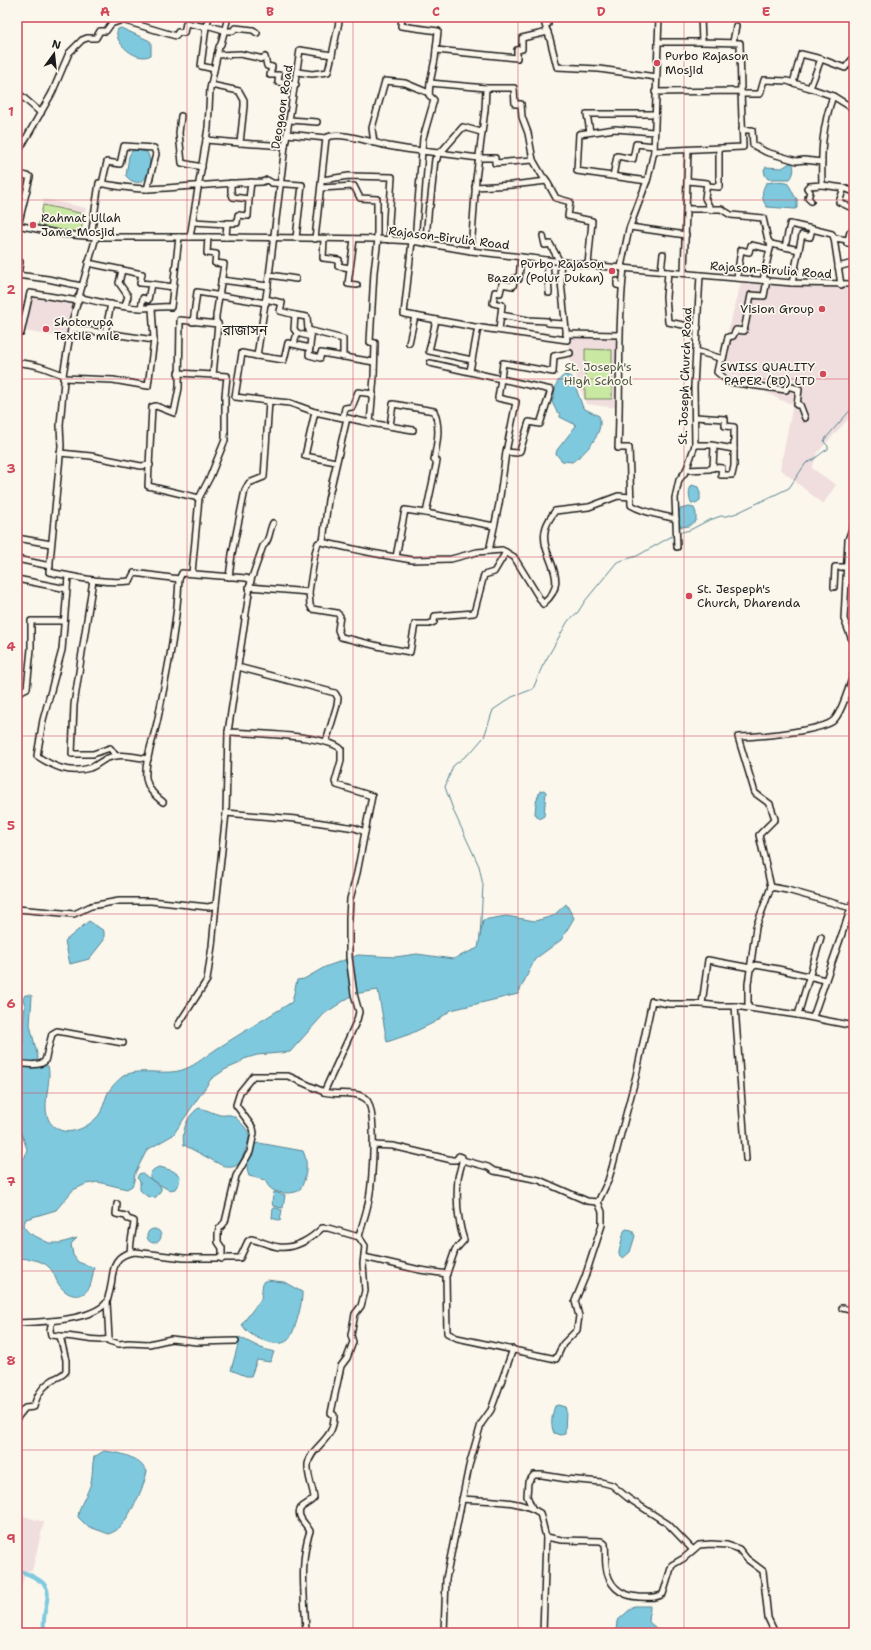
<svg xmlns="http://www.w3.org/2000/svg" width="871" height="1650" viewBox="0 0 871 1650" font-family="'Shantell Sans','Noto Sans Bengali',sans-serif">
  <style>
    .built { fill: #f0dede }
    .green { fill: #c9e9a2; stroke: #72825f }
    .water { fill: #7fc9df; stroke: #578491 }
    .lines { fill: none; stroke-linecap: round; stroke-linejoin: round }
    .stream { stroke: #578491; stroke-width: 1 }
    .canal { stroke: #7fc9df; stroke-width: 4 }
    .minor-casing { stroke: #1c1c1c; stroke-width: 8 }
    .minor { stroke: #fbf7ec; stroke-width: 5 }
    .grid { fill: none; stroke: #d1495b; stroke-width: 1; stroke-opacity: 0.55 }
    .poi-dot { fill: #d1495b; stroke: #fbf7ec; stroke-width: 1.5 }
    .labels { text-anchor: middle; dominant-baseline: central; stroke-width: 3.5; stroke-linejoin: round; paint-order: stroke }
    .poi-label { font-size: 12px; fill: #1c1c1c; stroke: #fbf7ec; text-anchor: start }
    .street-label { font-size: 12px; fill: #1c1c1c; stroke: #fbf7ec }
    .park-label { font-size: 12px; fill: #505a44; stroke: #fbf7ec }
    .quarter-label { font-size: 14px; fill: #1c1c1c; stroke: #fbf7ec }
    .neatline { fill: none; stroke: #d1495b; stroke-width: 1.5 }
    .grid-label { font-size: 13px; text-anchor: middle; font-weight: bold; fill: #d1495b }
  </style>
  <rect width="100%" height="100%" fill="#fbf7ec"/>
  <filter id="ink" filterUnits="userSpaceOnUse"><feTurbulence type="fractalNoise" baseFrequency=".025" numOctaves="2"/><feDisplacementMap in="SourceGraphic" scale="8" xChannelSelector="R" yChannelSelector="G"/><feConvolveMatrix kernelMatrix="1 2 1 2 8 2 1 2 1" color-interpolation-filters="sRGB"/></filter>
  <g filter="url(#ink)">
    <g class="built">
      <path d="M44 199 86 208 80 237 37 230Z"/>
      <path d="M741 283 765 285 854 288V413L818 452 812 468 836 485 823 504 780 469 793 404 780 400 749 382 722 371 728 331Z"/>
      <path d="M31 294 76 302 68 338 24 331Z"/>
      <path d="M568 333 618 336V408L586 404 570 359Z"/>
      <path d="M17 1514 44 1522 32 1571H28L24 1577 17 1604Z"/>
    </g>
    <g class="green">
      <path d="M43 205 84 214 80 237 38 228Z"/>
      <path d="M585 349 612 350V399H585Z"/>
    </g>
    <g class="water">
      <path d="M121 28 148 40 151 42V55C136 64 111 40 118 29Z"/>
      <path d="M136 150 147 152C155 164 145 196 126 176L129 156 132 151Z"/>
      <path d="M790 163H792C795 167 794 175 790 179H768L765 175 764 169 766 167 782 168Z"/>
      <path d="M774 182 787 183C792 188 792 194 797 199V208L795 209 767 207C761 199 761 192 766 183Z"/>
      <path d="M565 375 572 377 583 408 599 416C605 433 585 454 572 462L562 461 556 454 557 450 575 427 576 425 560 417V414L557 412 552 402C557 390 552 383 565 375Z"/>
      <path d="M692 485 698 487 700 492V500L696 503H691C689 498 688 490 692 485Z"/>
      <path d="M689 507 694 508 696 513V521L689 526 681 527C677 522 677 514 680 509Z"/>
      <path d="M544 790 546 792 544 816 539 819 535 814 536 802 540 791Z"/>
      <path d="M566 904 574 918 561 940 535 959 518 994 451 1010 435 1022 410 1034 387 1042 378 990 354 994 324 1014 290 1052 257 1055 244 1059 238 1064 226 1069 211 1079 173 1135 147 1150 135 1173 134 1181 132 1186 127 1189 98 1182 86 1184 73 1190 56 1210 26 1219 23 1226 29 1233 49 1243H61L77 1238 71 1244 73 1255 78 1262 94 1268C93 1273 92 1281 90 1286 83 1300 68 1297 60 1286 55 1280 55 1273 49 1267 40 1259 28 1259 17 1258V1162L25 1157 27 1149 17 1122V1065L48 1066C53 1084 36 1115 56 1128 70 1137 89 1127 99 1115 103 1109 104 1102 107 1095 110 1088 116 1082 122 1077 137 1066 166 1077 185 1069 196 1065 207 1055 218 1048 242 1033 267 1017 292 1002L297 980 304 979 325 967 358 955 395 957 417 954 453 959 478 948 483 920 506 916 535 921 553 916Z"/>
      <path d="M89 921 104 931V940L89 959 70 964 65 941Z"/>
      <path d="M25 995H29L32 996 30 1025 38 1058 37 1061 24 1062 22 1059 23 1046V1025L25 1006 23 999Z"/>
      <path d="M199 1108C206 1109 212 1113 220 1115 226 1116 229 1113 235 1117 239 1121 247 1128 249 1134 250 1140 242 1162 237 1165 233 1168 229 1167 225 1167L184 1145C181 1132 187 1115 199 1108Z"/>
      <path d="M259 1143 303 1151C309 1163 306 1179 300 1190 294 1194 280 1194 273 1190 269 1188 267 1184 265 1180L249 1176C244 1165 251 1154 255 1144Z"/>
      <path d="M160 1167 173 1171 180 1176 179 1183 175 1189 169 1190 150 1179C149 1172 154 1168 160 1167Z"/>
      <path d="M142 1173 161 1187V1190L156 1197C149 1199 144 1194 140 1190V1181L137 1178 139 1174Z"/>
      <path d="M274 1192 285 1195 283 1208 273 1206 272 1201Z"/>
      <path d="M273 1208H277L282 1210 280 1221 272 1218Z"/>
      <circle cx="154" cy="1236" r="7"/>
      <path d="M626 1229 632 1230 635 1236 630 1252 623 1258 619 1255V1252L624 1231Z"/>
      <path d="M267 1280 284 1282 302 1292C303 1301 295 1333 288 1340 278 1350 246 1336 242 1324L261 1299 263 1282Z"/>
      <path d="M239 1337 261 1348 274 1352 270 1362 257 1360 251 1376H246L231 1370 238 1345 237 1339Z"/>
      <path d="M558 1405 565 1407 566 1410 565 1434 560 1435 554 1433C550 1425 552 1414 555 1406Z"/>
      <path d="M104 1451C122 1453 136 1456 147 1471 144 1488 131 1514 120 1527 118 1530 113 1532 109 1534L87 1526 78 1517C79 1504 88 1495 91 1482 93 1473 92 1465 94 1457Z"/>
      <path d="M634 1606H650L649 1622 662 1633H616L617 1621Z"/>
    </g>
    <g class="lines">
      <g class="stream">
        <path d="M678 533 690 530 707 521 721 516H727L737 513 789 488 806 463C814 461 820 453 828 449V446L824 442 825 439 854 406"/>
        <path d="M480 937 483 885 479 866 454 812 445 787 453 766 472 751 484 737 493 710 512 697 533 689 542 667 568 621 578 612 585 601 617 562 637 556 674 535"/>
      </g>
      <path class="canal" d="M17 1570C67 1587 40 1597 44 1633"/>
      <g class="minor-casing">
        <g id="minor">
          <path d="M209 17 206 27 201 66 214 69"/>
          <path d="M402 17 401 26 438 31 435 59 430 83 486 88 485 110 476 179 471 251"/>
          <path d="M546 17 548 24 545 25 550 39 557 67 599 69 656 77"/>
          <path d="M701 17 702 42 740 43 741 91"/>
          <path d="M206 25 224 30"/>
          <path d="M223 31H233L235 28 253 30 257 33"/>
          <path d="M658 42H702"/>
          <path d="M733 42 736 26"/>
          <path d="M436 50 517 58V50L522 49V38L548 32"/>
          <path d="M217 55 240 54 259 58 260 59 265 57 267 66 272 67 270 75H279L278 82 296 85"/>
          <path d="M854 57 845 68 821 59 810 88 833 96 854 109"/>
          <path d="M297 72 312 74 328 72 332 55"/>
          <path d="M793 83 801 54 821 59"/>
          <path d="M211 85 239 91 244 100V106L240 143 285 146"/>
          <path d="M486 88H514L515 104H521L522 117 528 133 533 160"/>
          <path d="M17 92 41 113"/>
          <path d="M742 94H760L764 80 787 81 810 88"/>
          <path d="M181 116 179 133 182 163 202 167"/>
          <path d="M290 120 317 122"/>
          <path d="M742 130H752L753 145 766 152 797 161 804 160 822 162"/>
          <path d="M590 132 587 114H655"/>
          <path d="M287 134 326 138 315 239"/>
          <path d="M326 138C337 130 374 143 388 146 399 148 411 150 422 151L423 138 434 100 429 95 430 83"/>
          <path d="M206 140 240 143"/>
          <path d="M374 143 372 128 385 81 405 83 429 93"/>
          <path d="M654 151 743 147 741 91 655 92"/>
          <path d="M17 154 52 93 69 53 82 40 87 38H96L100 31H106L111 24 122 20 176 36 178 32 184 33 186 23 206 27"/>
          <path d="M17 173 30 177 18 226"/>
          <path d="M613 176 617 156 633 159 636 144 654 146"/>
          <path d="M322 180 349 176 392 177 389 222 390 240"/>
          <path d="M647 181 577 171 579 134 615 129 654 132"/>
          <path d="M688 181 707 183 705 198 711 210"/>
          <path d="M102 184 107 162 120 164 124 146 154 148 156 154 147 189"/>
          <path d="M822 185 844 188 854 192"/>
          <path d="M707 186 719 187V149"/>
          <path d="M475 187 512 185 547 181"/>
          <path d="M321 188 354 186 360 198 377 199V239"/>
          <path d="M844 188 839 202 854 209"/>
          <path d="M249 199 251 182"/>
          <path d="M811 201 808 198 810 192 807 188 809 186 822 185C821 153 822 127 833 96"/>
          <path d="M687 209H721L731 215 763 218 768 240 771 244 763 280"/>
          <path d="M193 222 227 224"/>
          <path d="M17 225 62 234 96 237H232L377 239 412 241 471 251 588 265 792 283 854 284"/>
          <path d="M630 227 686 235"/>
          <path d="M91 236 99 183C115 186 131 189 148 189 186 187 224 183 262 182L267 180 272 183 302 185 296 238"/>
          <path d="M190 237 208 128 210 89 219 47 221 44 228 17"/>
          <path d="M208 237 207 253 216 254 215 263 224 264 216 316V321L218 324"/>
          <path d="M226 237 227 223H237L238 215 248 216 249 199 233 197 231 192V183"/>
          <path d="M324 239 323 258 339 260 338 266 350 268"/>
          <path d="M354 239 348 284 357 285"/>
          <path d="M848 240 847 243 854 244"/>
          <path d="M412 241 404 314 475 327 567 340 561 282 560 262 550 244 545 245 543 236"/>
          <path d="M415 241 422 151 479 158H495V163L533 160 543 177 545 178 556 198 570 202 568 216 592 221 588 265"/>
          <path d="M423 242 422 238H426L429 205 430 206 435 159H437L438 153 442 151 463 127 481 132"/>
          <path d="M771 244 799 250"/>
          <path d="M785 247 790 224 812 229"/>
          <path d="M547 260 549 293"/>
          <path d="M17 262H20L18 275"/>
          <path d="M88 263 142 274 140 283 151 284 148 300 143 298 141 308"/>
          <path d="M621 267 629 229 648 178 654 151 659 17"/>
          <path d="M838 267 849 264 854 265"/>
          <path d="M624 268C617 328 621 388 618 448H629L631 505C644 513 661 515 676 519"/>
          <path d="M122 270 119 283 128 296 125 306"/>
          <path d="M661 271 663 254"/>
          <path d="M668 272 666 297 668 322 698 328"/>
          <path d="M684 273 688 150"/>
          <path d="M17 275 48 279 81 286"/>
          <path d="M270 275 296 279"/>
          <path d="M737 277 741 250 749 252 751 245 770 249"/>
          <path d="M548 279 561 278"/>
          <path d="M221 280 268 286"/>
          <path d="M617 281V285L622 286"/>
          <path d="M792 283 802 235 810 237 812 229 832 234 834 238"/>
          <path d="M151 284 173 287"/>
          <path d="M841 285 834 238 848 240 850 232 854 233"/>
          <path d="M78 297C99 302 121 308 143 308 152 308 161 306 171 307L179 237"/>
          <path d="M266 299 282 303 280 311 295 315"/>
          <path d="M152 308 154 340"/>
          <path d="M501 315 528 320 547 321 548 323 565 324"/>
          <path d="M436 320 429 351 472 360"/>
          <path d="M193 322 197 292 266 303"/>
          <path d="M308 330 343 339V357"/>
          <path d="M499 330 502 305 493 303 495 292 500 293 502 284 513 286 515 278 519 279 521 257"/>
          <path d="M17 332 21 333 30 293 78 301"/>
          <path d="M105 333 111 304"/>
          <path d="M566 334 619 335"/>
          <path d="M311 337 308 330 307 317 295 315 294 329 297 333 311 337 309 355 320 358 321 353 374 362"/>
          <path d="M409 343 415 316"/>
          <path d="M294 344 297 333"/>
          <path d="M696 351 723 359 728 337 733 336 736 330 744 331 751 295 764 296 767 280"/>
          <path d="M257 356 284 360 288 343 310 348"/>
          <path d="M720 358 717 372 729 382 786 390 787 386 799 389 797 405H800L805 418"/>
          <path d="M17 363C33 363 48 369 63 375L64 381 60 425 61 446 49 572C75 577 104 584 130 581L134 573 179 579C177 626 167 672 158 718 155 734 144 762 146 778 148 789 154 795 163 802"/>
          <path d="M430 363 501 379 498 398 516 402 506 452"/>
          <path d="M470 371 478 327"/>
          <path d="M178 373 213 375"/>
          <path d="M63 375 73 318 96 237"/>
          <path d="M63 378 113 380 148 386 154 340 71 328"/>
          <path d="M269 401 290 403 315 412"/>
          <path d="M695 417 725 419V426L734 427V449L711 445H695"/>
          <path d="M370 423 413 430"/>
          <path d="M390 426 393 404 434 411C441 428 437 443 434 460L437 461 426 513 494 526"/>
          <path d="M60 453 91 456 141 466 150 465"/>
          <path d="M336 462 305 456 315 412 343 418 345 408 352 407 358 392 373 394"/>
          <path d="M713 468 714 446"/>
          <path d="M686 470 710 469 713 467 722 468 721 475H732L734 466V449"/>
          <path d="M854 523 848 540 844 619 854 645"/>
          <path d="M17 538 51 544"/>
          <path d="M323 542 328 500 347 418 370 423 374 377 375 343 370 342 374 272 378 239"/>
          <path d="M677 547 675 498 679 480 686 471 695 445 694 387 700 275"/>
          <path d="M489 551 499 504 506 452 517 453 520 451 529 422 540 424 551 390 501 379 503 363 553 372 554 356 570 353"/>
          <path d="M396 557 405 510 426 513"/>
          <path d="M17 559 50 566"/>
          <path d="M192 573 199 498 148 486 152 407 156 406 174 413 179 388 180 320 218 324 213 375 227 376 225 396V440L210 477 199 498"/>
          <path d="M229 577 232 554 245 490 249 483 264 477 269 401 235 397 242 353 257 356 268 284 285 146 300 50 332 55 340 17"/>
          <path d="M17 579 67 589 62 650 43 720 37 756C54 767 69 774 90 768 96 766 102 760 108 758 120 753 136 757 148 759"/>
          <path d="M93 580 74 705 72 754H93L110 748 116 756"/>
          <path d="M251 580 263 546C270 541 269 530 273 523"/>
          <path d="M846 581 854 582"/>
          <path d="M249 587 309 592 310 605 312 609 337 613 340 616 338 630 341 637 382 647 410 652 415 624H429L434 622 435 616 474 613 484 575 494 572 506 552"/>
          <path d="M834 587 835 567H854"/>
          <path d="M67 589 68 576"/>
          <path d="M309 592 315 553 318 543 321 542 372 553 412 560 451 559 477 552 502 550 514 557 543 604C573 579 540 558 545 531 546 523 551 517 555 511L589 507 618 496 631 497"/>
          <path d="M238 667 335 693 338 698 337 705 326 742"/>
          <path d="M17 693 27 688 31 649V621H64"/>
          <path d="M228 732C250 733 327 735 341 749V761L335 782 337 785 372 796 365 832"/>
          <path d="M771 887 787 890 851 908 813 1017"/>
          <path d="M851 908 854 900"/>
          <path d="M17 909 74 914 91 906 119 901H151L208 907 216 905 226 813 228 732 251 580 246 578 182 573 179 579"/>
          <path d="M702 1004 708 960 751 968 756 965 778 969 825 980"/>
          <path d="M735 1006 746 1159"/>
          <path d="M748 1008V984L756 927 771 887 759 835 775 819 770 804 755 793 738 737C755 737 824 731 834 720 841 713 851 682 854 672"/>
          <path d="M798 1015 821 937"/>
          <path d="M178 1025 207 980 212 946 216 905"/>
          <path d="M17 1063C26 1064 38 1067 45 1061L52 1034 57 1031 123 1043"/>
          <path d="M373 1145 393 1146 452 1160H456L459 1156 462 1157C463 1164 459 1171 458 1178 456 1200 457 1219 464 1240L455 1250 446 1276 447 1333 457 1338 556 1359 563 1344 577 1330 579 1316 575 1301 585 1277 602 1225V1212L598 1202"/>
          <path d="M462 1160 488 1167 494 1171 539 1180 587 1201 598 1202 608 1181 612 1168 636 1076 652 1001 669 1004H702L720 1006H735L798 1015 854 1026"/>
          <path d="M117 1204 116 1214 126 1216 128 1219 134 1221V1223L131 1241 130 1253"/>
          <path d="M364 1257 420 1270 447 1274"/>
          <path d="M222 1259V1248L218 1242V1233L219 1229 225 1222 236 1176 250 1152 254 1133 253 1128 236 1105 240 1092 253 1076H288L324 1092 357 1020 359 1012 354 994 349 957V918L350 899 357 873 365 832 355 828 296 819 226 813"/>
          <path d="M842 1308 854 1311"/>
          <path d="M52 1321 50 1330 51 1335 60 1336"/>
          <path d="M17 1323C39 1322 91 1321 106 1303 108 1301 108 1297 109 1294 115 1275 108 1255 135 1252L184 1258H240L248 1241 251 1239C261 1241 270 1246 279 1247 295 1249 311 1239 322 1228H328L359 1237"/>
          <path d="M109 1339V1341L119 1344 128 1343 149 1344 171 1339 197 1342 236 1341"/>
          <path d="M17 1418 25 1408 34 1407C37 1393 44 1385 56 1378 61 1376 63 1375 66 1371V1360L60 1336C75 1335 95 1343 109 1339L107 1302"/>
          <path d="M462 1499C487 1501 519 1499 540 1513L546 1537 543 1633"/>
          <path d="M532 1508 527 1496 528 1482 534 1475H542L567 1479 601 1482 612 1485 628 1498 668 1524 693 1550"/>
          <path d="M546 1537 562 1540 601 1541 605 1544C606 1552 605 1558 606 1566 608 1585 620 1596 639 1597 647 1597 655 1599 663 1594L672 1565 684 1558 699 1545 711 1544 727 1545 739 1549 747 1559 763 1571 768 1618 775 1633"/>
          <path d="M306 1633C305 1601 299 1561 310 1531 307 1525 295 1516 301 1508 305 1504 310 1503 314 1498 313 1487 307 1476 308 1464 311 1446 335 1440 334 1415L331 1413 341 1366 347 1358 353 1342 351 1335 355 1314 361 1306 365 1291 363 1264 365 1246 359 1237C362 1224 367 1212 369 1199 372 1182 378 1111 366 1099 355 1090 337 1096 324 1092"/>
          <path d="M444 1633 446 1579 469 1466 481 1424 491 1410 513 1349"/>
        </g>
      </g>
      <use href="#minor" class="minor"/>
    </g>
  </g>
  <path class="grid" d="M187 17V1633M353 17V1633M518 17V1633M684 17V1633M17 200H854M17 379H854M17 557H854M17 736H854M17 914H854M17 1093H854M17 1271H854M17 1450H854"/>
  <g class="poi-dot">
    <circle cx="657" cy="63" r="4"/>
    <circle cx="33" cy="225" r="4"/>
    <circle cx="612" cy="271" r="4"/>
    <circle cx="822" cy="309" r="4"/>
    <circle cx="46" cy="329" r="4"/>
    <circle cx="823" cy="374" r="4"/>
    <circle cx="689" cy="596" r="4"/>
  </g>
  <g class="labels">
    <g class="poi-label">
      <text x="665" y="56">Purbo Rajason<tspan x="665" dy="14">Mosjid</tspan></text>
      <text x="41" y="218">Rahmat Ullah<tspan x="41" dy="14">Jame Mosjid</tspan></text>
      <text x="604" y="264" text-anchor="end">Purbo Rajason<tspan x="604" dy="14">Bazar (Polur Dukan)</tspan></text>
      <text x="814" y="309" text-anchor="end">Vision Group</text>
      <text x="54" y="322">Shotorupa<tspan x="54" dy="14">Textile mile</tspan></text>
      <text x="815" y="367" text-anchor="end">SWISS QUALITY<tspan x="815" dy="14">PAPER (BD) LTD</tspan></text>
      <text x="697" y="589">St. Jespeph's<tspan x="697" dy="14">Church, Dharenda</tspan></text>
    </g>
    <g class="street-label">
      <text transform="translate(282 107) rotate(-81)">Deogaon Road</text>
      <text transform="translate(449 238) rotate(7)">Rajason-Birulia Road</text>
      <text transform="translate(771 270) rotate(4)">Rajason-Birulia Road</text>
      <text transform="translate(685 376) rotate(-88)">St. Joseph Church Road</text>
    </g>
    <g class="park-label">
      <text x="598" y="367">St. Joseph's<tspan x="598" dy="14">High School</tspan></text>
    </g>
    <g class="quarter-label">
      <text x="245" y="330">রাজাসন</text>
    </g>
  </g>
  <rect width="871" height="1650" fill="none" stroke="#fbf7ec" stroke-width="44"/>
  <g transform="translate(54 54) rotate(15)" stroke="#fbf7ec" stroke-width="3" paint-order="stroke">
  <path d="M0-3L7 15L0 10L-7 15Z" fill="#1c1c1c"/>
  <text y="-6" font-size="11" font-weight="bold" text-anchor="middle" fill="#1c1c1c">N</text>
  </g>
  <rect x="22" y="22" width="827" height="1606" class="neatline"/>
  <g class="grid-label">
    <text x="105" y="16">A</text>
    <text x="270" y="16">B</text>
    <text x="436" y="16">C</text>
    <text x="601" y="16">D</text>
    <text x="766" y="16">E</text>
    <text x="11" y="116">1</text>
    <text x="11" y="294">2</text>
    <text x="11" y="473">3</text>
    <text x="11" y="651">4</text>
    <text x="11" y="830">5</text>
    <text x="11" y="1008">6</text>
    <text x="11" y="1186">7</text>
    <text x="11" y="1365">8</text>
    <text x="11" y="1543">9</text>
  </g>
</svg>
